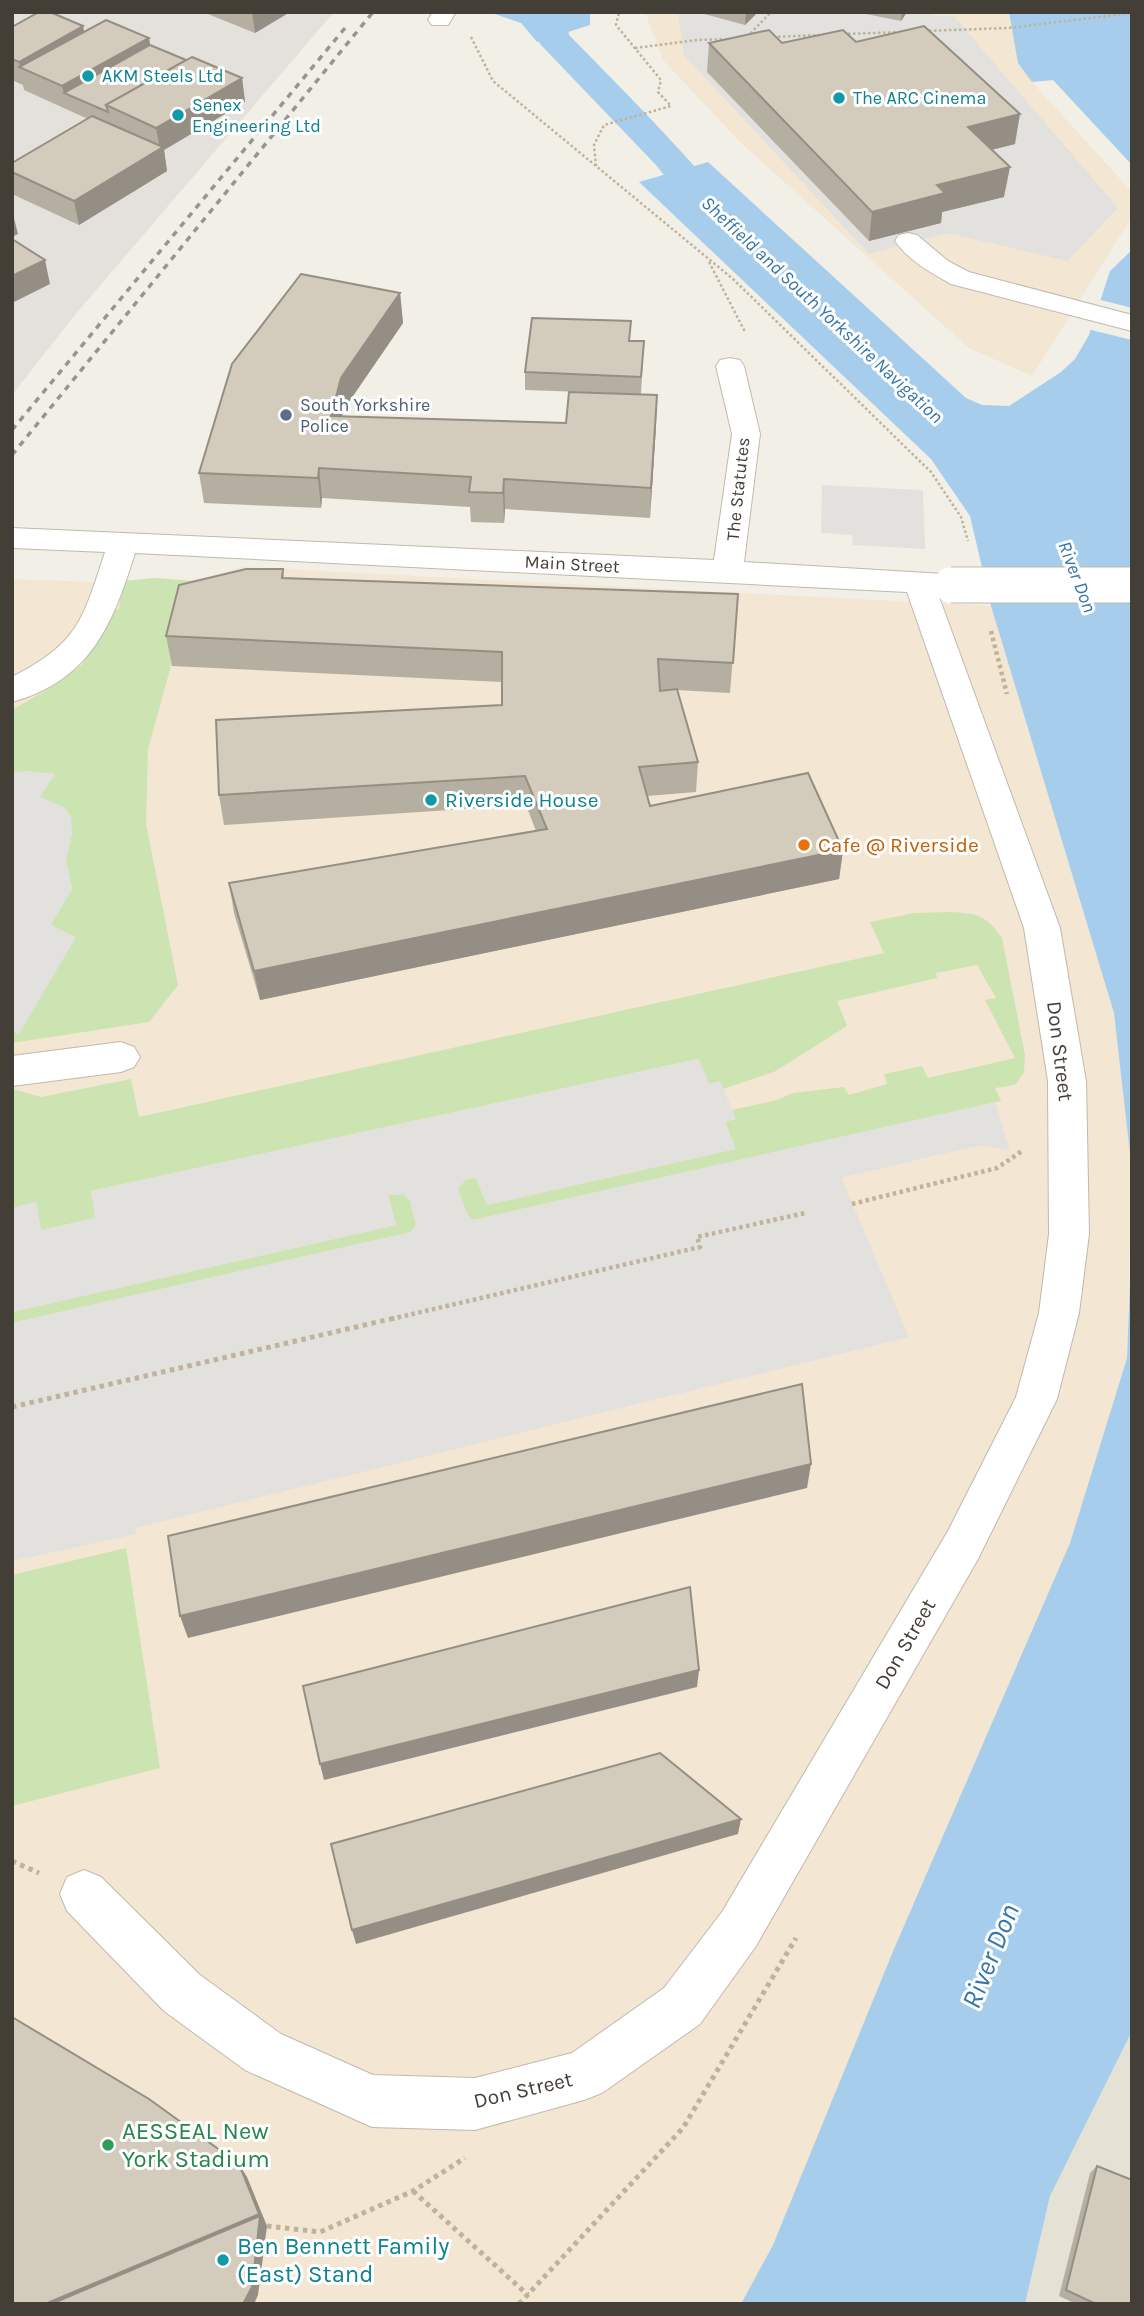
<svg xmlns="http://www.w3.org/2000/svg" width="1144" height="2316" viewBox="0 0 1144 2316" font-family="Karla,sans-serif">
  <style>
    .residential { fill: #e6e1d5 }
    .commercial { fill: #f3e6d2 }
    .industrial { fill: #e4e0db }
    .green { fill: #cce4b1 }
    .parking { fill: #e3e1de }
    .water { fill: #a6cdec }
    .pier { fill: #f2efe6 }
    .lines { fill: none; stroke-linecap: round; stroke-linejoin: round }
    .canal { fill: #a6cdec; fill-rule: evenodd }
    .minor-casing { stroke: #c0baac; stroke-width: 2 }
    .path-far2 { stroke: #beb39b; stroke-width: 2.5; stroke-dasharray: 2.5 2.5; stroke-linecap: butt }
    .path-far1 { stroke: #beb39b; stroke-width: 4.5; stroke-dasharray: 3.5 3.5; stroke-linecap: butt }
    .path { stroke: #beb39b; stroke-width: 5; stroke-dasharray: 4.5 4.5; stroke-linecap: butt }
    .minor { fill: #fff; fill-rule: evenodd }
    .rail { stroke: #959595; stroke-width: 3.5; stroke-dasharray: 6 6; stroke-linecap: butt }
    .minor-bridge-casing { stroke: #c0baac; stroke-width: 37; stroke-linecap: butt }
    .minor-bridge { stroke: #fff; stroke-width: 35 }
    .wall { fill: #b5afa2 }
    .shaded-wall { fill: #948e84 }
    .building { fill: #d3cbbc; stroke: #948e84; stroke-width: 2 }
    .culture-dot { fill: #0f9aa8; stroke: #fff; stroke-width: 2.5 }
    .service-dot { fill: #5c6f8a; stroke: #fff; stroke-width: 2.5 }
    .food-dot { fill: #e8710a; stroke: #fff; stroke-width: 2.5 }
    .leisure-dot { fill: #2e9e5b; stroke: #fff; stroke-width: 2.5 }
    .labels { text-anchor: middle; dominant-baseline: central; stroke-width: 6; stroke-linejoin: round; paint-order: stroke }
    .far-culture-label { font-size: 18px; fill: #0d838f; stroke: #fff; text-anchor: start }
    .far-service-label { font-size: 18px; fill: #4e5e75; stroke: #fff; text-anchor: start }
    .far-street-label { font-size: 18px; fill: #443f36; stroke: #fff }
    .far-water-label { font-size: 19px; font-style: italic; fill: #3576aa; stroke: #fff }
    .culture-label { font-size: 21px; fill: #0d838f; stroke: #fff; text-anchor: start }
    .food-label { font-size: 21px; fill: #c56008; stroke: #fff; text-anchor: start }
    .street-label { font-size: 21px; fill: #443f36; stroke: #fff }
    .near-leisure-label { font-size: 24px; fill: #27864d; stroke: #fff; text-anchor: start }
    .near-culture-label { font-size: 24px; fill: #0d838f; stroke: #fff; text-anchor: start }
    .near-water-label { font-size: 28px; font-style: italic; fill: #3576aa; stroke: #fff }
  </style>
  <rect width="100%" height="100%" fill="#f2efe6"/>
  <path class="residential" d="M1132 2031V2304H1025L1050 2196Z"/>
  <g class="commercial">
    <path d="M645 12H1132L1014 45 1032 82 1132 192V217L1032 376 969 348 741 143 663 60Z"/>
    <path d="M243 567 991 606 1114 1013 1132 1171 1127 1358 1070 1543 773 2245 741 2304H12V579L175 585Z"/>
  </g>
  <path class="industrial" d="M12 12H334L74 316 12 395Z"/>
  <g class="green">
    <path d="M155 578 250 585 185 615 148 749 146 824 178 985 149 1022 12 1043V1032L19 1033 50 925 72 889 66 860 72 833 65 808 40 797 54 774 27 771 12 773V710L50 688 82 665 103 612 119 609 123 581Z"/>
    <path d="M951 912C979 914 986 915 1002 938L1025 1055 1024 1072 1015 1085 995 1088 1001 1101 473 1220 467 1214 458 1189 465 1180 476 1177 487 1205 735 1149 725 1121 735 1119 732 1110 777 1100 793 1093 844 1087 849 1095 887 1084 884 1074 922 1066 928 1078 1015 1058 985 1000 996 998 977 965 936 973 937 978 837 1001 847 1026 774 1072 723 1089 720 1082 709 1084 698 1059 91 1191 96 1218 41 1230 36 1202 12 1208V1089L41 1097 131 1079 139 1117 884 953 870 922 915 913Z"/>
    <path d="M403 1194 410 1200 416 1224 411 1232 12 1323V1312L396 1225 388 1195Z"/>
    <path d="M126 1548 160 1768 12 1806V1575Z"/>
  </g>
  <g class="parking">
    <path d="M678 12H935L934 17 953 15 1118 208 1067 261 948 233 869 254 684 55Z"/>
    <path d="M822 485 923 490 925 549 853 545 852 535 821 533Z"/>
    <path d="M27 771 55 774 40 797 65 808 71 817 72 833 66 860 72 889 51 925 76 937 19 1034 12 1032V773Z"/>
    <path d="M699 1059 709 1084 720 1081 736 1119 725 1122 736 1149 487 1205 475 1177 465 1180 458 1189 467 1214 473 1220 995 1102 1010 1151 981 1145 844 1177 842 1179 909 1337 135 1528 136 1534 12 1561V1323L411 1232 416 1224 410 1200 403 1194 388 1195 396 1225 12 1312V1208L36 1202 41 1230 95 1218 91 1191Z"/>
  </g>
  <g class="water">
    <path d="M489 12H590V25L537 42 521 23Z"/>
    <path d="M1009 12H1132V165L1053 80 1032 82 1018 63Z"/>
    <path d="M708 162 966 398 982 405 1009 406 1061 372 1075 359 1089 335 1110 271 1132 250V1171L1114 1013 991 606 970 516 931 459 639 182Z"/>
    <path d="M1132 1227V2031L1050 2196 1025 2304H741L773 2245 894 1949 1070 1543 1127 1358Z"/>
  </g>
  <path class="pier" d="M1097 299 1132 308V340L1087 329Z"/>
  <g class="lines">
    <path class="canal" d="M533 12H565L569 35C621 88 673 140 721 197 729 207 739 214 746 225L741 233 728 236 715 233 698 217 656 165 541 45 536 38Z"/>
    <g class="minor-casing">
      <g id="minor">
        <path d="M433 12H456L448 25H432L428 20Z"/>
        <path d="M908 233 917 235 948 261 969 272 1132 315V331L951 284C931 273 908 260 895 241L899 235Z"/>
        <path d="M730 358 740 360 744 366 760 434 744 562 944 574 955 577 959 584 955 591 938 594 1060 928 1086 1081 1089 1234 1079 1313 1057 1399 978 1559 756 1946 700 2024 602 2093 584 2100 475 2130 372 2127 245 2070 164 2011 67 1911 60 1894 67 1877 84 1870 101 1877 200 1975 281 2034 373 2075 475 2078 572 2053 664 1988 722 1912 948 1531 1016 1397 1039 1313 1049 1234 1048 1081 1024 928 907 592 135 553C113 624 91 680 12 702V677C79 643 83 619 105 552L12 548V528L714 560 732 434 716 366 720 360Z"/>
        <path d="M121 1042 134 1047 140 1057 134 1067 121 1072 12 1086V1056Z"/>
      </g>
    </g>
    <g class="path-far2">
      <path d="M924 31 1008 28 1132 13"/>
      <path d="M843 34 904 32"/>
      <path d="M471 37 493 81 733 279 931 472 961 517 968 541"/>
      <path d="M747 37 771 12"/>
      <path d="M773 37 820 35"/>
      <path d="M635 48 697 40 733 39"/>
      <path d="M596 166 594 145 604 125 671 106 658 92 661 80 616 25 619 12"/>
      <path d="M709 262 745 332"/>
    </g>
    <g class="path-far1">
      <path d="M991 631 1007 694"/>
      <path d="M852 1204 997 1168 1022 1151"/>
      <path d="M391 1319 700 1247 697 1237 805 1213"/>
    </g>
    <g class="path">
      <path d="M12 1407 399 1317"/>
      <path d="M12 1861 39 1873"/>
      <path d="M413 2191 528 2295"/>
      <path d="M267 2226 320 2232 413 2191 465 2158"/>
      <path d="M519 2304 683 2128 796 1938"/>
    </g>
    <use href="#minor" class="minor"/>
    <g class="rail">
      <path d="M12 430 345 28"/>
      <path d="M12 455 373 12"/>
    </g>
    <g class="minor-bridge-casing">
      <path id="minor-bridge" d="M951 585H1132"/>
    </g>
    <use href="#minor-bridge" class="minor-bridge"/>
  </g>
  <g class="wall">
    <path d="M203 12H290L255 33Z"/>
    <path d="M697 12H758L745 25Z"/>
    <path d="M856 12H907L901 21Z"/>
    <path d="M12 27 84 31 149 38 150 45 186 60 242 78 245 102 164 150 167 171 79 225 12 194V163L88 119 24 90 23 85 12 80Z"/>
    <path d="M856 42 1015 144 991 150 1004 197 942 212 941 223 869 241 707 72 709 43Z"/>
    <path d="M400 293 403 323 344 409 342 416 656 425 650 518 505 509 504 523 471 522 470 507 322 498 321 508 204 503 199 473Z"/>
    <path d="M630 341H644L641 394 525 390V372Z"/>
    <path d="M283 569 284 578 738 594 730 693 677 690 698 762 696 792 647 796 650 806 843 850 839 879 260 1000 234 913 229 883 536 831 526 805 224 825 219 795 502 705V682L172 666 166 636Z"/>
    <path d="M1097 2166 1132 2304H1076L1059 2296 1090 2173Z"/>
  </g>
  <g class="shaded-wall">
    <path d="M252 12H290L255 33Z"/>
    <path d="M746 12H758L745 25Z"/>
    <path d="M902 12H907L901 21Z"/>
    <path d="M83 26 88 49 20 67 19 62Z"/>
    <path d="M149 38 153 62 64 93 62 86Z"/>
    <path d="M242 78 245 102 164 150 167 171 79 225 74 201 160 149 156 128Z"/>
    <path d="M1020 114 1015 144 963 157 968 127Z"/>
    <path d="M1010 167 1004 197 942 212 941 223 869 241 872 212 937 185Z"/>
    <path d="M12 210 18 234 12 237Z"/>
    <path d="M45 260 50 284 12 303V276Z"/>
    <path d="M400 293 403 323 344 409 334 446 331 416 341 378Z"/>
    <path d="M657 395 656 425 650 518 651 488Z"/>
    <path d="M319 468 322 498 321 508 318 478Z"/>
    <path d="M504 479 505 509 504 523 503 493Z"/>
    <path d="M843 850 839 879 260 1000 254 971Z"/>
    <path d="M811 1464 807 1488 188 1638 180 1616Z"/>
    <path d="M699 1670 697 1687 324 1780 320 1764Z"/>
    <path d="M741 1819 738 1834 356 1944 352 1930Z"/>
    <path d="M239 2164 247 2177 267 2226 258 2295 254 2304H45Z"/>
  </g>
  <g class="building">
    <path d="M39 12H50L83 26 19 62 12 59V27Z"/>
    <path d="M106 20 149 38 62 86 19 67Z"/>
    <path d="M924 26 1020 114 968 127 1010 167 937 185 945 193 872 212 709 43 769 30 782 43 843 30 856 42Z"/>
    <path d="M150 45 186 60 106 105 108 112 64 93Z"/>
    <path d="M192 57 242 78 156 128 106 105Z"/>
    <path d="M92 116 163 147 74 201 12 172V163Z"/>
    <path d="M12 239 45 260 12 276Z"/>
    <path d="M301 274 400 293 341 378 331 416 566 423 569 392 657 395 651 488 504 479 503 493 469 492 471 477 319 468 318 478 199 473 232 364Z"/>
    <path d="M532 318 631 321 629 341H644L641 377 525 372Z"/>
    <path d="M246 569H283L282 578 738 594 733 663 658 659 660 691 677 689 698 762 639 767 650 806 808 773 843 850 254 971 229 883 547 829 525 776 219 795 216 720 502 705V652L166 636 179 585Z"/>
    <path d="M802 1384 811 1464 180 1616 168 1536Z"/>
    <path d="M690 1587 699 1670 320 1764 303 1686Z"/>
    <path d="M660 1753 741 1819 352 1930 331 1844Z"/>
    <path d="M12 2017 149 2099 239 2164 259 2214 45 2304H12Z"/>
    <path d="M1097 2166 1132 2180V2304H1096L1066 2290Z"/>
    <path d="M260 2216 252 2287 243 2304H51Z"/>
  </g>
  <g class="culture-dot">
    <circle cx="88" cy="76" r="7"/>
    <circle cx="839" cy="98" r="7"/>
    <circle cx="178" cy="115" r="7"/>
    <circle cx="431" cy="800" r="7"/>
    <circle cx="223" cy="2260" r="7"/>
  </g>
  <circle class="service-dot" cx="286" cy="415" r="7"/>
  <circle class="food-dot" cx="804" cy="845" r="7"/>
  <circle class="leisure-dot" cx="108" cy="2145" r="7"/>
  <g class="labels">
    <g class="far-culture-label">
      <text x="102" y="76">AKM Steels Ltd</text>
      <text x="853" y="98">The ARC Cinema</text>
      <text x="192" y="105">Senex<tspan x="192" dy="21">Engineering Ltd</tspan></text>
    </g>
    <g class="far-service-label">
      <text x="300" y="405">South Yorkshire<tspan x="300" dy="21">Police</tspan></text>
    </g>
    <g class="far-street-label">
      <text transform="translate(738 489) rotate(-84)">The Statutes</text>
      <text transform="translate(572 564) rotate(3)">Main Street</text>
    </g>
    <g class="far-water-label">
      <text transform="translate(822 310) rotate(43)">Sheffield and South Yorkshire Navigation</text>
      <text transform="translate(1077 577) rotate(69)">River Don</text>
    </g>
    <g class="culture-label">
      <text x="445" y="800">Riverside House</text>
    </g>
    <g class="food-label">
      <text x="818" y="845">Cafe @ Riverside</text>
    </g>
    <g class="street-label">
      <text transform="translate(1060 1051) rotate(83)">Don Street</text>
      <text transform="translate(905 1644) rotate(-60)">Don Street</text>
      <text transform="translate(523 2090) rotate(-13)">Don Street</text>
    </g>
    <g class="near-leisure-label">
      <text x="122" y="2131">AESSEAL New<tspan x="122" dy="28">York Stadium</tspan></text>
    </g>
    <g class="near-culture-label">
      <text x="237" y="2246">Ben Bennett Family<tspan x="237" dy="28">(East) Stand</tspan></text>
    </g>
    <g class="near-water-label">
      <text transform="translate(990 1956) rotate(-68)">River Don</text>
    </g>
  </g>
  <rect width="1144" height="2316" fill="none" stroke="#443f36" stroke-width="28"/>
</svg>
